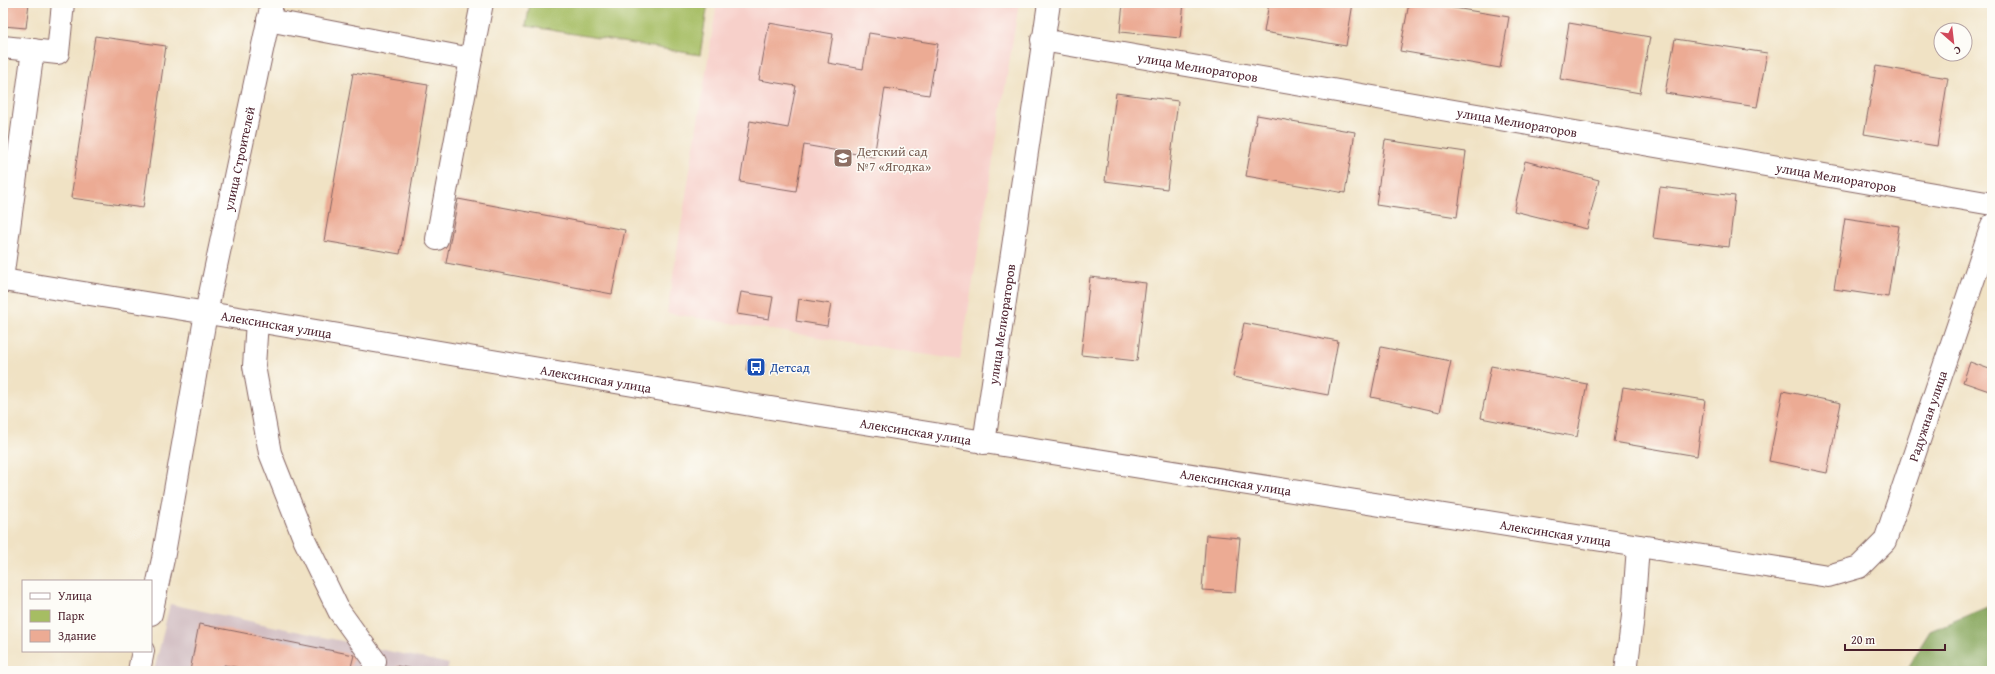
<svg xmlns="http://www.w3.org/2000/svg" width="1995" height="674" viewBox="0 0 1995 674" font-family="'Gentium Book Plus',serif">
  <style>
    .built { fill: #f7d0ca }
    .industrial { fill: #d2bec2 }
    .green { fill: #a6bd63; stroke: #786e47 }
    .forest { fill: #84a459; stroke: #676242 }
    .building { fill: #ecab94 }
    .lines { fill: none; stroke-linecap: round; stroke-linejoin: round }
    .minor-casing { stroke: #846361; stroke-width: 24 }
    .minor { stroke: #fff; stroke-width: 22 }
    .labels { text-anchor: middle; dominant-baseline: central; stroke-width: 3; stroke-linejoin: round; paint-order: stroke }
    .street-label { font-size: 13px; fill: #4a1f2b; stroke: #fdfcf7 }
    .education-label { font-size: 13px; fill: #785e54; stroke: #fdfcf7; text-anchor: start }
    .transit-label { font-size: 13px; fill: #164399; stroke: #fdfcf7; text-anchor: start }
  </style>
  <rect width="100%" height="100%" fill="#fdfcf7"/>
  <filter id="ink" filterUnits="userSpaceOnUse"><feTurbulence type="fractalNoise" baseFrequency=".025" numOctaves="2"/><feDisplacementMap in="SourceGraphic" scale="8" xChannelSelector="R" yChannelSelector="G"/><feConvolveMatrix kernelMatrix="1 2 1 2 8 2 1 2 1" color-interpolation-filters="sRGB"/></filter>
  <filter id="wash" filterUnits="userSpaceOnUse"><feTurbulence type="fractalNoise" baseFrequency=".012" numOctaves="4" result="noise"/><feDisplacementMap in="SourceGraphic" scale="16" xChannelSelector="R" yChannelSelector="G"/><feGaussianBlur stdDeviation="0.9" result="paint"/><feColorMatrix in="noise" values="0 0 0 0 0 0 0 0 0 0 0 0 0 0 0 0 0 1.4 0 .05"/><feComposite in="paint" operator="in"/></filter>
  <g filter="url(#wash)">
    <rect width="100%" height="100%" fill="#f0e2c4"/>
    <path class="built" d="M717 3H1019L960 360 667 313Z"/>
    <path class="industrial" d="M170 604 449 664 447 671H154Z"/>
    <path class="green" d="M530 3H708L700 55 526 26Z"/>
    <path class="forest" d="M1992 605V671H1905L1930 631Z"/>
    <g id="blocks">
      <g class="building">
        <path d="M3 3H29L26 28 3 26Z"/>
        <path d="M1123 3H1184L1180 38 1120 32Z"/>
        <path d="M1269 3H1353L1346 46 1264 32Z"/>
        <path d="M1409 3H1424L1509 17 1500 68 1400 51Z"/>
        <path d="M769 23 833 34 828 63 863 69 869 33 938 44 929 95 885 88 874 157 804 145 796 191 740 182 750 121 788 128 796 86 759 80Z"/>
        <path d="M1569 23 1650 37 1640 93 1560 79Z"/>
        <path d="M95 36 166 46 143 208 71 198Z"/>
        <path d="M1675 39 1767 53 1757 107 1665 93Z"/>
        <path d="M1876 66 1948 78 1937 146 1864 134Z"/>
        <path d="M353 73 428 85 400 254 324 241Z"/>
        <path d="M1116 93 1178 101 1167 189 1105 181Z"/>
        <path d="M1257 115 1355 132 1345 193 1246 176Z"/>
        <path d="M1385 140 1466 152 1457 217 1376 205Z"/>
        <path d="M1525 161 1599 180 1587 229 1514 211Z"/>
        <path d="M1660 187 1735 196 1729 247 1653 238Z"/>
        <path d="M458 199 625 230 612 294 446 263Z"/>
        <path d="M1845 218 1899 226 1888 297 1834 289Z"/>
        <path d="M1090 277 1146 283 1137 361 1081 355Z"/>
        <path d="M741 292 773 297 769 319 737 314Z"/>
        <path d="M799 299 831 304 827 326 796 321Z"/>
        <path d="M1244 323 1338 341 1328 395 1233 377Z"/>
        <path d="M1381 347 1451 361 1440 412 1371 397Z"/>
        <path d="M748 360 765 364 764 373 746 370Z"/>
        <path d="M1970 362 1992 370V382L1989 391 1963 382Z"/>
        <path d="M1491 366 1587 384 1577 437 1481 418Z"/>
        <path d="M1623 387 1705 400 1697 456 1614 442Z"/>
        <path d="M1783 391 1841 403 1827 473 1769 461Z"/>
        <path d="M1206 535 1240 538 1235 592 1202 590Z"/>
        <path d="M199 624 354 655 350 671H257L224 665 223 671H190Z"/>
        <path d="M397 666 419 670V671H396Z"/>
      </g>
    </g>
  </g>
  <g filter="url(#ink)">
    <use href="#blocks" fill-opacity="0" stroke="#846361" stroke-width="1"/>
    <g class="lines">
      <g class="minor-casing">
        <g id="minor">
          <path d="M268 20 471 59 482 3"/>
          <path id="s1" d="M1042 40 1992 204"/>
          <path d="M3 47 58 53 63 3"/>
          <path d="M437 239 471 59"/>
          <path d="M3 272 33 50"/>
          <path id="s2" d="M3 280 257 321 751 405 1828 576 1859 567 1885 541 1992 225"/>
          <path d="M257 321 254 366 270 453 305 541 339 611 375 661 373 671"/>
          <path id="s3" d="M984 443 1049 3"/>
          <path id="s4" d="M151 614 163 559 206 313 272 3"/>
          <path d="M139 671 143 651"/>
          <path d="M1626 671 1633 616 1638 546"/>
        </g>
      </g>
      <use href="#minor" class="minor"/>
    </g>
  </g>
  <defs>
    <g id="school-square" transform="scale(1)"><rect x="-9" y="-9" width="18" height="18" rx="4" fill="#8d6e63" stroke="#fdfcf7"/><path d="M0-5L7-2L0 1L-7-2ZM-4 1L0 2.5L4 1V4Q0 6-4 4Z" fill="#fff"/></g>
    <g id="bus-square" transform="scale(1)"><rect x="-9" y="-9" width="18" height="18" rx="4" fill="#1a4fb4" stroke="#fdfcf7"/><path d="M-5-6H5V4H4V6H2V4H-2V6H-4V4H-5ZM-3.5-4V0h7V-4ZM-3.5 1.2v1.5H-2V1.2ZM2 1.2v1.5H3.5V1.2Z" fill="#fff"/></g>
  </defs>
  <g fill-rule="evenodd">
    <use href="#school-square" x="843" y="158"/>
    <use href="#bus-square" x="756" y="367"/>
  </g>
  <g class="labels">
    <g class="street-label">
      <text stroke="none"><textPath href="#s1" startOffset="158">улица Мелиораторов</textPath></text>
      <text stroke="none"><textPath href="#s1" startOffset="482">улица Мелиораторов</textPath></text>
      <text stroke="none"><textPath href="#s4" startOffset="464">улица Строителей</textPath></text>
      <text stroke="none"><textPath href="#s1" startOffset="806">улица Мелиораторов</textPath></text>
      <text stroke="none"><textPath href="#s3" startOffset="120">улица Мелиораторов</textPath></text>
      <text stroke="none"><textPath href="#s2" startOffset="277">Алексинская улица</textPath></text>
      <text stroke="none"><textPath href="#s2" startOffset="601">Алексинская улица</textPath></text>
      <text stroke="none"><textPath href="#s2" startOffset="2050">Радужная улица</textPath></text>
      <text stroke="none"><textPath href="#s2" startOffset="925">Алексинская улица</textPath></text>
      <text stroke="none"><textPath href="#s2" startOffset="1249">Алексинская улица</textPath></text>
      <text stroke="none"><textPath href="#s2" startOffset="1573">Алексинская улица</textPath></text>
    </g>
    <g class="education-label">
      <text x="857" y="151">Детский сад<tspan x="857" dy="15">№7 «Ягодка»</tspan></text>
    </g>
    <g class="transit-label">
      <text x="770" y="367">Детсад</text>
    </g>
  </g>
  <rect width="1995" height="674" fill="none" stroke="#fdfcf7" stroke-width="16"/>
  <rect x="22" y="580" width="130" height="72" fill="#fdfcf7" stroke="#b5a4a5"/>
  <rect x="30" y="593" width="20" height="6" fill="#ffffff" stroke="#b5a4a5"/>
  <text x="58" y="600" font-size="12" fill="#4a1f2b">Улица</text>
  <rect x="30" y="610" width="20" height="12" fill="#a6bd63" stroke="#b5a4a5"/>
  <text x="58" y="620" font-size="12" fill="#4a1f2b">Парк</text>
  <rect x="30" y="630" width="20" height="12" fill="#ecab94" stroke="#b5a4a5"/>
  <text x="58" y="640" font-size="12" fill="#4a1f2b">Здание</text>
  <g transform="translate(1953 42) rotate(152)"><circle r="19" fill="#fdfcf7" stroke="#b5a4a5"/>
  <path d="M0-3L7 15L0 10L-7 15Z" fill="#d1495b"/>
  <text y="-6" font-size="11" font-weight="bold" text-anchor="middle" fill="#4a1f2b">С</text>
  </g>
  <path d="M1845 644v6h100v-6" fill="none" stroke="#4a1f2b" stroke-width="2"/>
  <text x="1851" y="644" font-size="12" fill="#4a1f2b" stroke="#fdfcf7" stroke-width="3" paint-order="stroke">20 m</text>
</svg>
